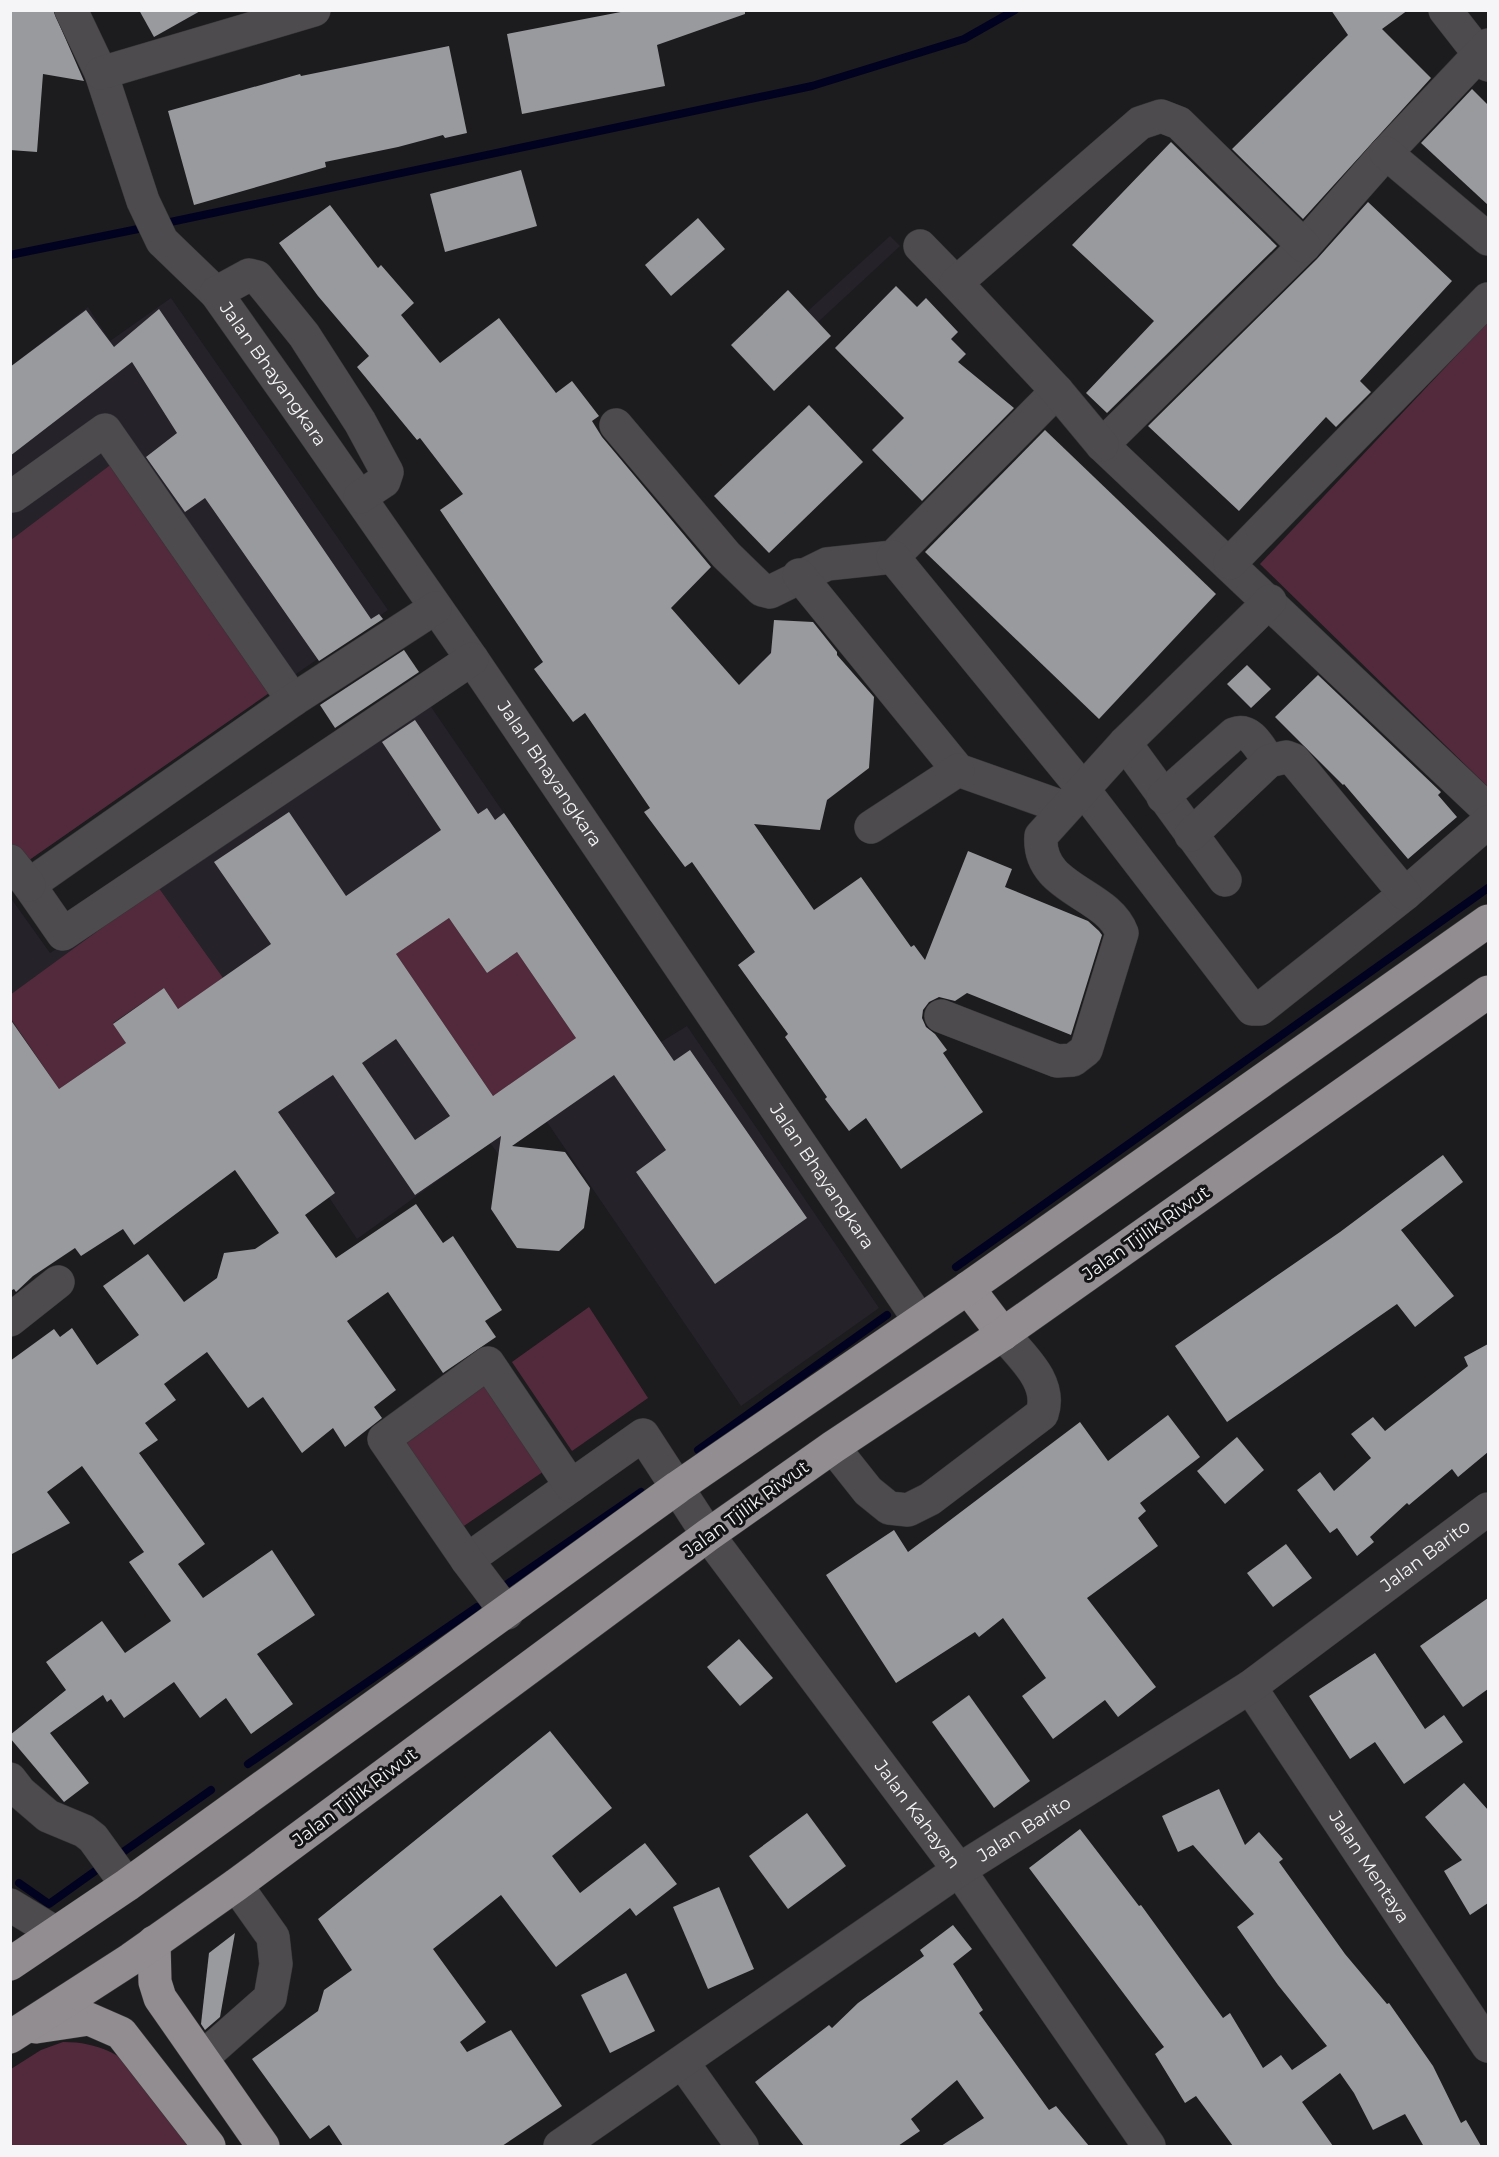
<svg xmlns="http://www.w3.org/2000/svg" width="1499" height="2157" viewBox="0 0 1499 2157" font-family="Montserrat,sans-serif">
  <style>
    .built { fill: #25222a }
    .green { fill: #532a3c }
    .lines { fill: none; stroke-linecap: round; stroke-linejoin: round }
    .stream { stroke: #00021f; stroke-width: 8 }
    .building { fill: #999a9e; fill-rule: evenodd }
    .minor-casing { stroke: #363538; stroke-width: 34 }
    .highway-casing { stroke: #363538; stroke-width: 34 }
    .minor { stroke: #4d4b4d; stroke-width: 33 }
    .highway { stroke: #918d90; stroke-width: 33 }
    .labels { text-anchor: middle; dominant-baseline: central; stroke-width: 6; stroke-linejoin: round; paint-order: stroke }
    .street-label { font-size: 18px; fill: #f5f4f6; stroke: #131215 }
  </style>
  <rect width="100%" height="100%" fill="#1c1b1e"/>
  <g class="built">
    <path d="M890 236 900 246 818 322 808 311Z"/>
    <path d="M171 298 388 610 22 865 11 850V366L88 307 110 341Z"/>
    <path d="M429 704 661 1042 687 1026 879 1308 741 1406 547 1122 499 1155 490 1143 357 1239 240 1065 11 1184 10 897 50 953 203 857Z"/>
  </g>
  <g class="green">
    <path d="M1488 322V787L1260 564Z"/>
    <path d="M113 463 272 691 22 865 11 850V540Z"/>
    <path d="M158 887 223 978 178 1009 164 988 113 1023 126 1043 59 1089 11 1019 10 995Z"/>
    <path d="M449 918 487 973 517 952 576 1038 493 1096 396 954Z"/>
    <path d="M589 1307 648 1398 572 1451 512 1362Z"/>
    <path d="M487 1378 550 1467 458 1530 399 1443Z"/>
    <path d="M63 2042C135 2042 155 2095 192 2146H11V2069L41 2050Z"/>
  </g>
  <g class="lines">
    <g class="stream">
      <path d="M161 224 812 86 964 39 1015 10"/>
      <path d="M10 255 148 227"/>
      <path d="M956 1267 1488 888"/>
      <path d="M698 1450 887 1315"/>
      <path d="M503 1587 641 1492"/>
      <path d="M248 1764 477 1607"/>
      <path d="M116 1857 211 1790"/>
      <path d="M19 1883 49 1904 105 1864"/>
    </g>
  </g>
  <g class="building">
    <path d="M10 10H53L84 81 43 74 37 152 10 150Z"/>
    <path d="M139 10H202L154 37Z"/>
    <path d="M631 10H745V14L657 45 665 86 522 114 507 34Z"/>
    <path d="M1331 10H1408L1382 29 1431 78 1303 219 1232 149 1348 35Z"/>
    <path d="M449 46 467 133 445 138 443 135 398 147 325 162 326 167 194 205 168 111 300 74 301 76Z"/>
    <path d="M1472 89 1488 105V205L1421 143Z"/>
    <path d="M1171 142 1277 246 1107 413 1086 393 1154 321 1072 245Z"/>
    <path d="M521 170 537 226 445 252 430 194Z"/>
    <path d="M1368 202 1452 281 1360 381 1371 392 1336 427 1326 417 1239 511 1148 426 1317 259Z"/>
    <path d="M330 205 378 268 381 265 414 303 401 315 440 363 499 318 556 393 572 381 599 416 592 421 602 437 711 567 671 608 739 685 771 653 774 620 813 622 837 652V655L874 697 869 768 827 800 820 830 754 824 814 910 861 877 911 947 914 945 925 960 968 851 1012 869 1005 887 1088 921 1099 931 1102 935 1071 1035 967 993 955 1001 939 997 929 1002 923 1010 922 1018 926 1027 935 1034 947 1050 943 1053 983 1112 901 1169 866 1118 849 1131 825 1099 827 1097 785 1037 788 1034 738 965 755 952 692 862 685 867 644 812 650 808 585 713 573 722 534 669 543 662 440 510 463 494 420 438 417 440 357 367 369 356 318 296 279 243Z"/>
    <path d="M698 218 725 249 671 296 645 265Z"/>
    <path d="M896 286 917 307 926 298 958 332 951 339 966 354 958 362 1014 408 922 501 872 450 904 418 835 348Z"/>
    <path d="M788 290 831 336 774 391 731 345Z"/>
    <path d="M159 309 371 619 379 614 383 619 319 661 205 498 185 512 146 457 177 433 132 362 10 456V367L86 310 114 347Z"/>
    <path d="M809 405 863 462 769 553 714 496Z"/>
    <path d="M1045 430 1216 594 1099 719 925 552Z"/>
    <path d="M404 650 419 672 335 728 320 705Z"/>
    <path d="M1247 665 1271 689 1251 708 1227 684Z"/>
    <path d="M1318 675 1441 792 1438 795 1457 817 1408 859 1344 784 1343 785 1275 717Z"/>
    <path d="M415 720 478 814 487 808 495 820 504 813 674 1061 690 1050 807 1218 715 1284 636 1172 666 1150 614 1075 512 1146 565 1152 590 1188 584 1228 559 1251 517 1248 491 1209 501 1136 415 1195 333 1075 278 1112 335 1193 305 1215 336 1258 416 1204 443 1243 453 1236 502 1310 485 1321 496 1337 443 1373 388 1292 347 1321 396 1390 374 1407 382 1418 345 1447 333 1428 302 1453 263 1397 248 1408 207 1352 164 1384 176 1400 145 1423 158 1440 139 1453 205 1544 178 1564 203 1598 272 1550 315 1615 257 1654 293 1704 251 1734 226 1698 200 1718 174 1682 124 1718 111 1699 107 1702 103 1695 50 1733 89 1783 64 1802 10 1738V1735L66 1690 46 1662 102 1621 125 1653 171 1621 129 1562 144 1552 82 1466 47 1492 70 1523 10 1555V1361L54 1329 60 1337 72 1328 97 1365 139 1335 103 1286 148 1254 184 1302 217 1278 224 1253 255 1249 279 1233 235 1170 134 1245 123 1229 81 1256 75 1248 33 1276 16 1292 14 1289 10 1291V1019L59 1089 126 1043 113 1024 164 988 178 1009 271 944 214 862 289 812 346 896 441 830 382 742ZM449 918 487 973 517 952 576 1038 493 1096 396 954ZM396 1039 450 1116 415 1140 362 1063Z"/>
    <path d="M1443 1155 1463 1182 1401 1230 1454 1296 1415 1327 1397 1304 1227 1422 1175 1346 1340 1232Z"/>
    <path d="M1488 1344V1452L1458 1477 1452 1469 1409 1505 1407 1503 1370 1537 1374 1542 1357 1556 1337 1528 1330 1533 1297 1490 1320 1472 1334 1491 1371 1458 1351 1434 1373 1417 1385 1431 1468 1366 1464 1357Z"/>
    <path d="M1168 1415 1200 1457 1140 1503 1146 1511 1138 1518 1158 1546 1087 1598 1156 1687 1118 1717 1105 1700 1053 1739 1022 1696 1046 1678 1003 1618 979 1637 975 1632 896 1683 826 1575 894 1530 908 1552 1080 1422 1108 1461Z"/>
    <path d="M1237 1437 1264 1470 1225 1504 1197 1471Z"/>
    <path d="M1286 1544 1312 1578 1273 1607 1247 1573Z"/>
    <path d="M1488 1598V1689L1463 1707 1420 1646Z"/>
    <path d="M739 1639 773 1678 740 1706 707 1667Z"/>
    <path d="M1375 1653 1425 1729 1444 1715 1463 1742 1404 1784 1375 1742 1350 1759 1309 1696Z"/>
    <path d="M969 1695 1030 1781 994 1808 932 1722Z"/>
    <path d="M550 1731 612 1808 552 1856 580 1893 645 1843 677 1884 636 1916 630 1908 556 1967 501 1895 433 1949 486 2022 460 2042 467 2052 511 2030 562 2106 502 2146H343L329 2125 310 2139 252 2059 318 2011 324 1990 352 1970 318 1919Z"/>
    <path d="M1464 1783 1488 1810V1903L1470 1915 1444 1871 1462 1860 1425 1817Z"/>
    <path d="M1219 1789 1245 1845 1259 1832 1283 1859 1279 1862 1345 1954 1387 2004 1389 2003 1433 2066 1461 2123 1466 2120 1481 2146H1421L1423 2145 1405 2114 1373 2130 1354 2093 1340 2073 1302 2102 1333 2146H1233L1196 2096 1185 2103 1155 2054 1164 2047 1029 1868 1080 1829 1139 1906 1141 1905 1223 2018 1230 2013 1263 2068 1281 2055 1292 2070 1327 2046 1278 1985 1237 1927 1254 1914 1193 1845 1178 1852 1162 1816Z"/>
    <path d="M807 1813 846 1866 788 1909 749 1856Z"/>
    <path d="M719 1887 754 1969 708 1989 673 1907Z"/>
    <path d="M953 1925 972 1949 953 1964 983 2010 979 2013 1049 2110 1056 2106 1089 2146H941L984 2118 957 2080 911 2119 920 2131 898 2146H804L755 2082 829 2025 832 2028 858 2003 924 1956 920 1950Z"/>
    <path d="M235 1933 220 2017 205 2030 201 2024 209 1953Z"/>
    <path d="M626 1973 655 2031 610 2053 581 1995Z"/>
  </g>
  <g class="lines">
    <g class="minor-casing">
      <g id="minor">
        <path id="s1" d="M71 10 101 73 143 201 162 241 216 293 291 399 472 659 920 1321"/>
        <path d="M1445 10 1488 65"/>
        <path d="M1488 45 1386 153 1304 246 1102 445 1488 810"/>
        <path d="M101 73 314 10"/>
        <path d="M1386 153 1488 239"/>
        <path d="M920 246 956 283"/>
        <path d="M216 293 249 275 257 277 304 335 360 422 387 472 384 481 360 497"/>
        <path d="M616 425 726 555 762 590 770 592 827 564 893 557 1057 391"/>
        <path d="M1102 445 1057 391 956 283 1140 123 1161 116 1179 123 1304 246"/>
        <path d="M13 496 105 430 293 700"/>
        <path d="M893 557 1083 789 1252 1009H1260L1405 894 1488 822"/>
        <path d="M1230 563 1488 299"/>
        <path d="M799 575 958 770 1065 808"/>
        <path d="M435 608 293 700 29 885 63 934 472 659"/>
        <path d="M1125 743 1225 880"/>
        <path d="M1163 797 1234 734C1251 727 1260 749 1269 761"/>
        <path d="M871 827 958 770"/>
        <path d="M1191 835 1269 761 1286 757 1294 760 1405 894"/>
        <path d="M10 861 29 885"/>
        <path d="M941 1016 1057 1061 1073 1060 1086 1050 1122 933C1107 892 1037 890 1041 836L1125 743 1270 601"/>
        <path d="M10 1320 58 1282"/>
        <path d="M833 1447 868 1491 889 1508 908 1510 930 1499 1042 1414C1053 1382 1021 1356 1003 1334"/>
        <path d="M467 1560 571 1486"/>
        <path id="s2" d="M507 1613 467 1560 384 1439 488 1363 571 1486 643 1435 708 1535 959 1870 1149 2146"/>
        <path id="s3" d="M1250 1687 1488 2046"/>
        <path d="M10 1779 20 1792 48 1816 84 1831 93 1838 127 1885"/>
        <path d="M10 1905 56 1933"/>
        <path d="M202 2058 270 1998 276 1964 273 1937 236 1885"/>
        <path d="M683 2063 742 2146"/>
        <path id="s4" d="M560 2146 959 1870 1250 1687 1488 1509"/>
      </g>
    </g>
    <g class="highway-casing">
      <g id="highway">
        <path d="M968 1288 1003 1334"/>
        <path d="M154 1942 155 1982 160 1998 263 2146"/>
        <path d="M10 1964 127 1885 678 1487 968 1288 1488 921"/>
        <path d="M36 2027 89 2019 121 2033 209 2146"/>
        <path d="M10 2037 131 1959 236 1885 708 1535 833 1447 1003 1334 1488 992"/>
      </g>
    </g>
    <use href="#minor" class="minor"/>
    <use href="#highway" class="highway"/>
  </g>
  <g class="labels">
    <g class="street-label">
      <text stroke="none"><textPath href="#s1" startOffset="423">Jalan Bhayangkara</textPath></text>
      <text stroke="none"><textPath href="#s1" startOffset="909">Jalan Bhayangkara</textPath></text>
      <text stroke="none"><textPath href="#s1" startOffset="1395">Jalan Bhayangkara</textPath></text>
      <text transform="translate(1146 1233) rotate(-35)">Jalan Tjilik Riwut</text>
      <text transform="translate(746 1509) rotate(-36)">Jalan Tjilik Riwut</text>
      <text stroke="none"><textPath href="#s4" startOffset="1048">Jalan Barito</textPath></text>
      <text transform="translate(355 1797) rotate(-37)">Jalan Tjilik Riwut</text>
      <text stroke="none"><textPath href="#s2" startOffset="1047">Jalan Kahayan</textPath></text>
      <text stroke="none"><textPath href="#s4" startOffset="562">Jalan Barito</textPath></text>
      <text stroke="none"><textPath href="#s3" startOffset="216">Jalan Mentaya</textPath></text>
    </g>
  </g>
  <rect width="1499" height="2157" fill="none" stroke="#f5f4f6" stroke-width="24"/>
</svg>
